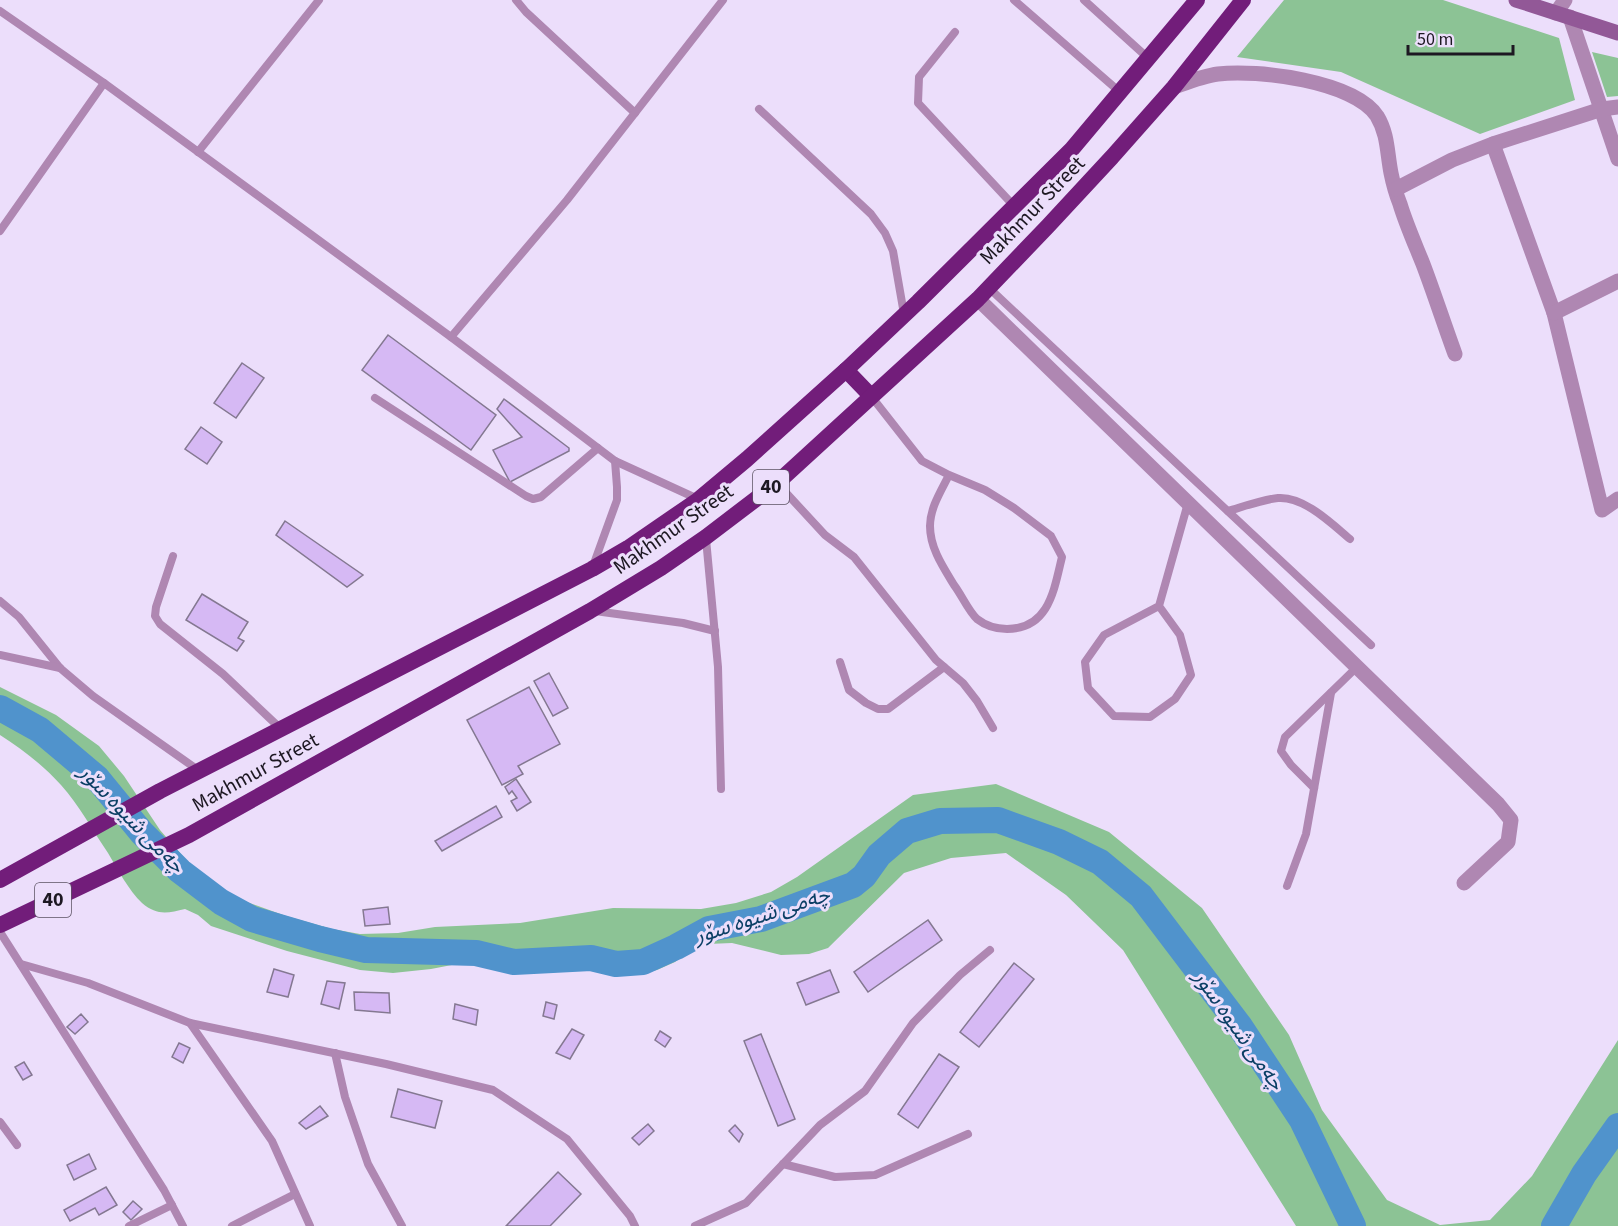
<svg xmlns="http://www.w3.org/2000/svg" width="1618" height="1226" viewBox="0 0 1618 1226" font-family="'Source Sans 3','Noto Sans Arabic',sans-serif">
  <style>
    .green { fill: #8cc395 }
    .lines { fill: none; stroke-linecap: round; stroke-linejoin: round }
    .river { stroke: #5093cc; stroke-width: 26 }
    .building { fill: #d6b9f4; stroke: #847891; stroke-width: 1.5 }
    .service { stroke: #af87b2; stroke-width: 8 }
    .minor { stroke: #af87b2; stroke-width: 15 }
    .secondary { stroke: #925897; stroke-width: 15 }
    .trunk { stroke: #721d7a; stroke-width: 16 }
    .labels { text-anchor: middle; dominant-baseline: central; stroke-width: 6; stroke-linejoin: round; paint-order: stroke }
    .shield { fill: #ecdefb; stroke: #5b5363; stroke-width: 1.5 }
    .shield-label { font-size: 20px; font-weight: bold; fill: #1d1822 }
    .street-label { font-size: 21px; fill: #1d1822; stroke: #ecdefb }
    .water-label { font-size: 22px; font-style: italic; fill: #0b3f65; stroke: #ecdefb }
  </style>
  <rect width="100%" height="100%" fill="#ecdefb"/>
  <g class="green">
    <path d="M1284 0H1443L1559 38 1575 100 1480 134 1341 72 1237 57Z"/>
    <path d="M1592 52 1618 58V96L1607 97Z"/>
    <path d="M0 687 56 715 99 746 124 776 160 830 194 869 214 885 244 901 286 916 332 929 360 934 398 933 435 927 520 923 613 908 701 909 736 903 771 892 797 877 913 795 996 784 1109 832 1202 908 1289 1035 1322 1110 1387 1200 1440 1225 1490 1220 1532 1176 1618 1040V1226H1296L1123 950 1066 895 1006 853 951 858 904 873 828 948 809 954 781 955 732 943 708 944 692 949 675 962 657 970 630 975 605 971 580 970 546 973 514 970 482 964H457L431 969 393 973 360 970 287 951 211 926 198 915 185 909C168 913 157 916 142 903 129 891 117 868 108 853 93 831 79 805 61 785 43 765 22 749 0 735Z"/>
  </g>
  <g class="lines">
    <g class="river">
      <path d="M0 708 40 730 97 778 142 833 180 871 221 902 252 919 320 939 366 950 476 953 514 962 591 958 616 964 643 962 676 947 709 929 761 919 853 885 864 876 879 855 907 831 940 821 998 820 1059 842 1100 862 1141 896 1239 1025 1302 1120 1353 1226"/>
      <path d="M1554 1226 1584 1174 1618 1126"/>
    </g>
  </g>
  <g class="building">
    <path d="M388 335 496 415 471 450 362 370Z"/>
    <path d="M242 363 264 378 236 418 214 403Z"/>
    <path d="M504 399 569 448V451L510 482 493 450 522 437 497 409Z"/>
    <path d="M201 427 222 442 207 464 185 449Z"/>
    <path d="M285 521 363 575 347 587 276 535Z"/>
    <path d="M202 594 248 622 238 638 244 641 237 651 186 620Z"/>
    <path d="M549 673 568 708 553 716 534 681Z"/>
    <path d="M529 687 560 744 518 766 523 774 502 785 467 720Z"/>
    <path d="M516 779 531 802 517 811 511 801 517 798 512 791 509 794 505 787Z"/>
    <path d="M496 806 502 817 442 851 435 841Z"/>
    <path d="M388 907 390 924 365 926 363 910Z"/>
    <path d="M928 920 942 940 868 992 854 972Z"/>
    <path d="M1014 963 1034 979 979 1047 960 1032Z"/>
    <path d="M274 969 294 975 288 997 267 992Z"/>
    <path d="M830 970 839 992 806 1005 797 983Z"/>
    <path d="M327 981 345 983 339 1009 321 1004Z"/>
    <path d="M354 992 389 993 390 1013 355 1010Z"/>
    <path d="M546 1002 557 1005 554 1019 543 1016Z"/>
    <path d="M455 1004 478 1010 476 1025 453 1019Z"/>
    <path d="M81 1014 88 1022 75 1034 67 1027Z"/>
    <path d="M572 1029 584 1035 570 1059 556 1053Z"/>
    <path d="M660 1031 671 1038 665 1047 655 1040Z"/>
    <path d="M761 1034 795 1119 778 1126 744 1041Z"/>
    <path d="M179 1043 190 1048 183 1063 172 1057Z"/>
    <path d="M939 1054 959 1067 918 1128 898 1114Z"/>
    <path d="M24 1062 32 1075 23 1080 15 1067Z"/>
    <path d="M398 1089 442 1101 435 1128 391 1117Z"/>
    <path d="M320 1106 328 1116 306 1129 299 1123Z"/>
    <path d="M648 1124 654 1131 639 1145 632 1138Z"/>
    <path d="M735 1125 743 1134 739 1142 729 1131Z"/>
    <path d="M89 1154 96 1169 74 1180 67 1165Z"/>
    <path d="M558 1172 581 1194 550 1226H506Z"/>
    <path d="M106 1187 117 1205 99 1215 95 1208 70 1221 64 1210Z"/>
    <path d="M133 1201 142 1209 131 1220 123 1212Z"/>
  </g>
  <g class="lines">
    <g class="service">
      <path d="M516 0 526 12 635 113"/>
      <path d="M1014 0 1121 93"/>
      <path d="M1084 0 1148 58"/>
      <path d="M0 11 104 83 451 337 615 461 698 499"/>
      <path d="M955 32 919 77 918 103 1014 206"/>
      <path d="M759 109 871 214 885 233 893 251 904 314"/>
      <path d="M198 152 319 0"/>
      <path d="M0 231 104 83"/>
      <path d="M989 288 1371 645"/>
      <path d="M451 337 567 200 723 0"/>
      <path d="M871 396 922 461 949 475 985 490 1014 508 1051 536 1062 557C1054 590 1049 629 1007 629 996 629 986 626 977 619 969 612 961 594 954 585 943 567 930 548 930 526 930 508 941 491 949 475"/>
      <path d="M375 398 526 496 533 499 541 497 598 448"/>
      <path d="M777 483 825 535 854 557 936 660 963 683 977 701 993 728"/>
      <path d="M1228 511C1242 507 1265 499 1278 498 1304 496 1332 524 1350 539"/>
      <path d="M706 539 718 667 721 789"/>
      <path d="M173 556 156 607 155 616 160 624 223 674 281 729"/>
      <path d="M593 566 617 500V487L615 461"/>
      <path d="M0 601 19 617 60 668 93 696 198 770"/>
      <path d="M1159 606 1104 635 1085 662 1088 688 1114 716 1150 717 1175 699 1191 675 1180 635 1159 606 1188 503"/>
      <path d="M595 611 683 623 715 631"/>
      <path d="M0 655 60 668"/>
      <path d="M840 662 849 690 866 703 878 709H888L944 667"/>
      <path d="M1314 788 1291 765 1281 751 1285 737 1357 667"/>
      <path d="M1287 886 1306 834 1331 693"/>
      <path d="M0 932 164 1190 183 1226"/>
      <path d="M21 964 88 983 190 1023 386 1064 493 1090 567 1139 630 1216 635 1226"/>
      <path d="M190 1023 272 1141 310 1226"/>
      <path d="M335 1053 345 1097 368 1164 402 1226"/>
      <path d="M0 1122 17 1145"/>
      <path d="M783 1164 835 1177 875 1175 968 1134"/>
      <path d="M129 1226 172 1205"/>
      <path d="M232 1226 295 1194"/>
      <path d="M695 1226 746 1203 820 1125 865 1091 913 1023 960 975 990 950"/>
    </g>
    <g class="minor">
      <path d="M1556 13 1565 0"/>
      <path d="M1570 17 1618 159"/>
      <path d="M1174 87C1188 82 1203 76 1218 74 1257 69 1354 81 1377 116 1388 134 1387 153 1391 173 1393 183 1396 194 1400 204 1406 224 1415 244 1423 264 1434 293 1444 324 1455 354"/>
      <path d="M1493 144 1554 313 1602 510 1618 499"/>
      <path d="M1396 189 1452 160 1493 144 1602 109 1618 107"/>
      <path d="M978 299 1498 804 1511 820 1508 842 1464 883"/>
      <path d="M1554 313 1618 281"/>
    </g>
    <path class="secondary" d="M1516 0 1618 33"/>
    <g class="trunk">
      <path d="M846 370 871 396"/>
      <path d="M0 880 160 791 592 569 628 548 698 500 747 459 846 370 918 302 1072 149 1197 0"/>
      <path d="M0 925 189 835 590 611 661 568 706 537 777 483 978 299 1048 226 1112 157 1174 87 1243 0"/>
    </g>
  </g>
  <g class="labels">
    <g class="shield">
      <rect x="753" y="470" width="36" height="34" rx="4.5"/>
      <rect x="35" y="883" width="36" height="34" rx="4.5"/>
    </g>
    <g class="shield-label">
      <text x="771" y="487">40</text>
      <text x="53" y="900">40</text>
    </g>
    <g class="street-label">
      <text transform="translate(1032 210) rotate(-46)">Makhmur Street</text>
      <text transform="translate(673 529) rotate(-35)">Makhmur Street</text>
      <text transform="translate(255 772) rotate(-29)">Makhmur Street</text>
    </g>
    <g class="water-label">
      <text transform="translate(132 819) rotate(46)">چەمی شیوە سۆر</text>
      <text transform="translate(762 915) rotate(-18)">چەمی شیوە سۆر</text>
      <text transform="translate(1239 1030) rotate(55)">چەمی شیوە سۆر</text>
    </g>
  </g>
  <path d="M1408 45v9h105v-9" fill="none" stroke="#1d1822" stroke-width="3"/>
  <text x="1417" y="45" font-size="18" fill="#1d1822" stroke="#ecdefb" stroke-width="4.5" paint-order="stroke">50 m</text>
</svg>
